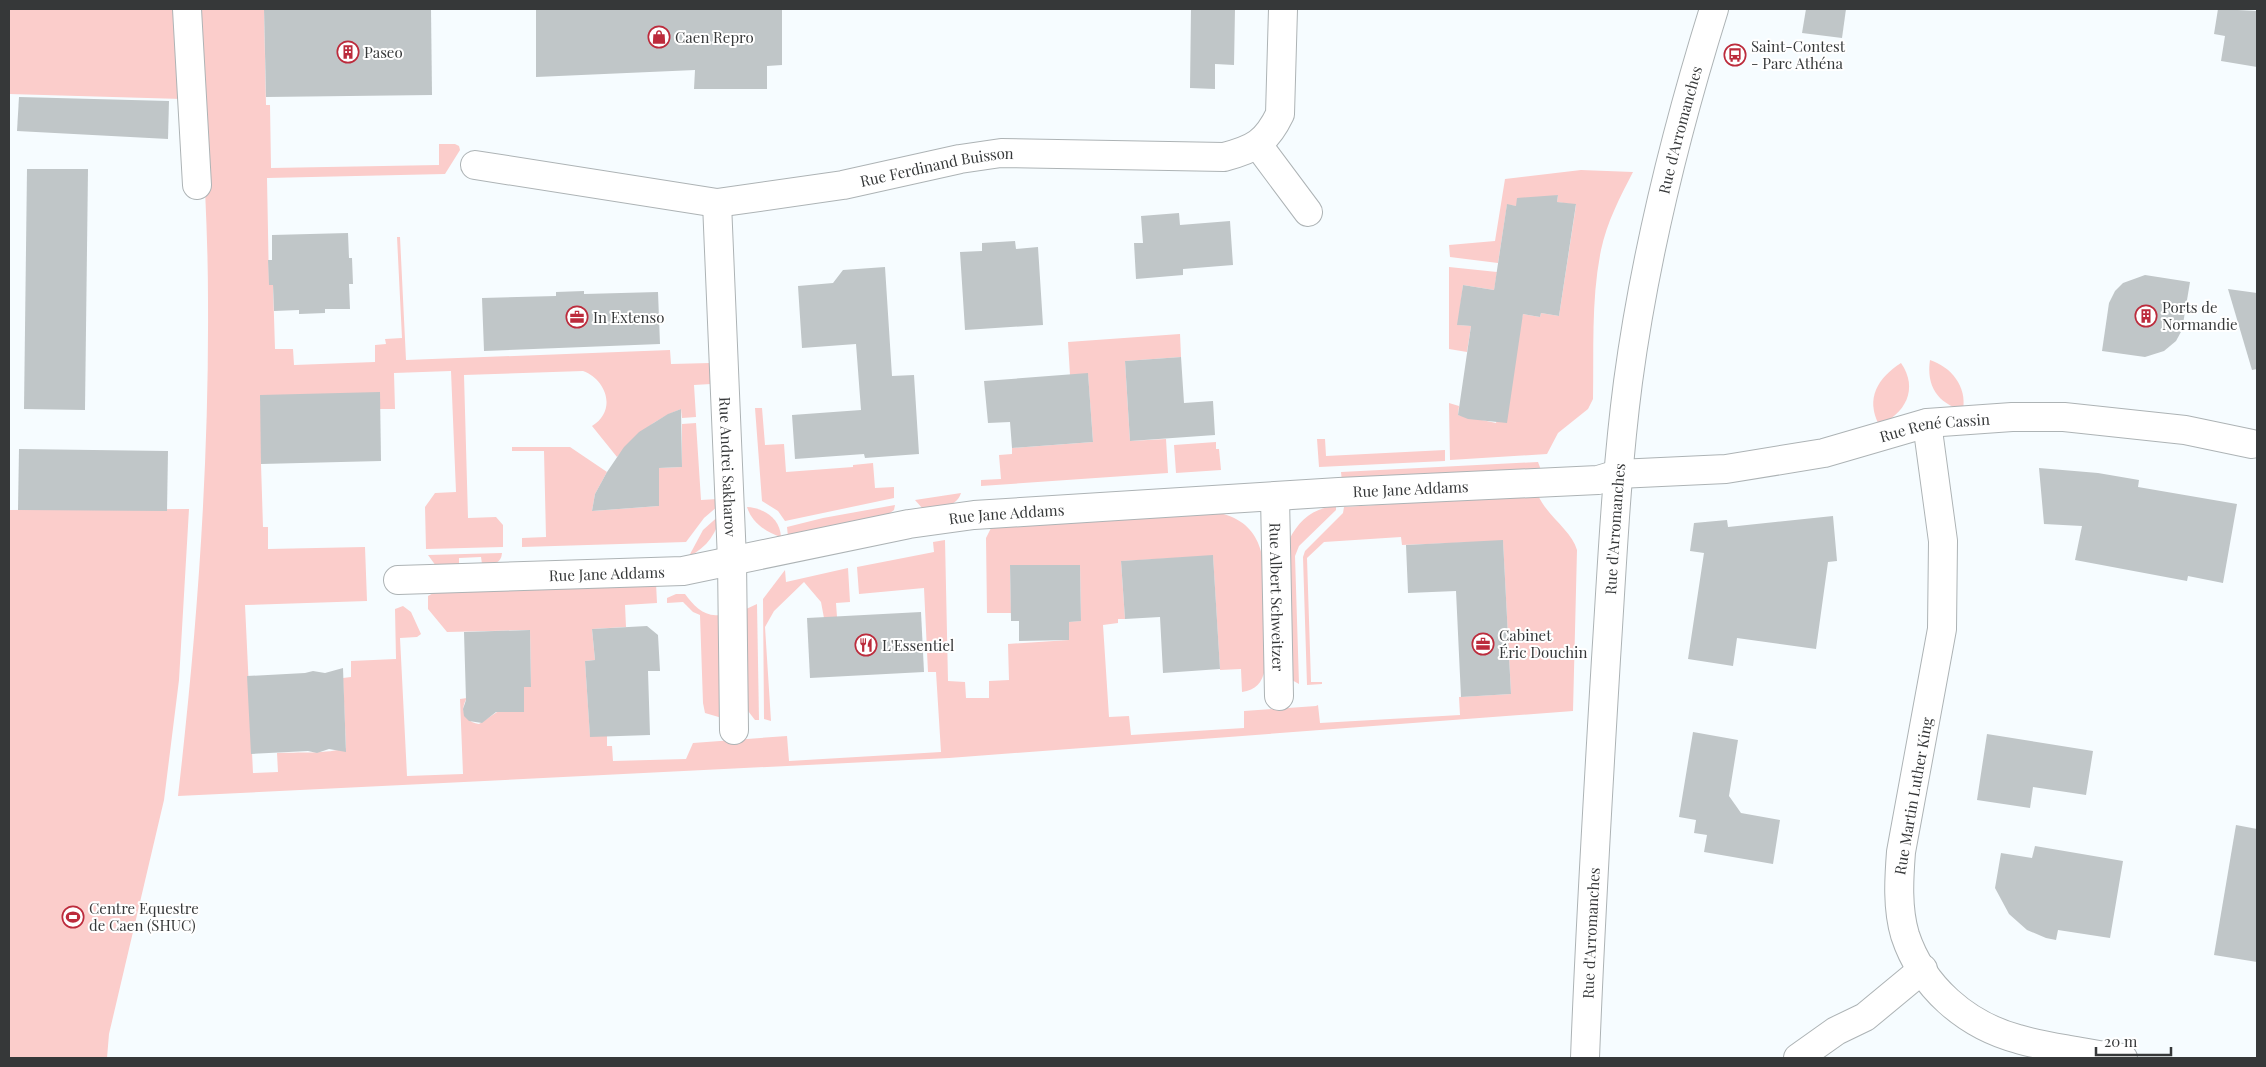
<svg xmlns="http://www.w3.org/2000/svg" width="2266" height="1067" viewBox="0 0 2266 1067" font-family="'Playfair Display',serif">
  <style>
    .green { fill: #fbcdcb }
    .building { fill: #c0c6c8 }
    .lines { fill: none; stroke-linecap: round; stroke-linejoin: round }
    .minor-casing { stroke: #adb3b5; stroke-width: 30 }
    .major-casing { stroke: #adb3b5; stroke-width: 30 }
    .minor { stroke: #fff; stroke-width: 28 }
    .major { stroke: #fff; stroke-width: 28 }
    .labels { text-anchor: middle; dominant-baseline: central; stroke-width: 4; stroke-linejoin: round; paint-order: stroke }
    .poi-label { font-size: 15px; fill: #363839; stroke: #fff; text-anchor: start }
    .street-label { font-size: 15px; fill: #363839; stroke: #fff }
  </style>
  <rect width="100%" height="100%" fill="#f6fcff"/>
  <g class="green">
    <path d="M9 9H175L182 99 9 94Z"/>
    <path d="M194 9H264L266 105H270L271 168 439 165V144H455L459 146 460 150 445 174 267 178 269 285H273L275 349H293L294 365 375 362V345L386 344 385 339 402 338 397 237H400L406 360 670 350 671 364 710 363 711 384 694 385 696 417 682 418 681 409C654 419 636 435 617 457L592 426C617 411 607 380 583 371L464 375 468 518 496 517 503 525V547L426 549 425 507 435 493 456 492 451 371 394 373 395 409H380L261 464 263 527H268V549L365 547 367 601 245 605 253 773 278 772 277 753C297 752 328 754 346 748L343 678 351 677V661L396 659 395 609 403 606 411 612 421 634 417 637 400 638 407 776 463 774 460 699 467 698C459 710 465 722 479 724L497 712 519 687H531L530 630 447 632 428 609V596L435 592 656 583 657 603 625 605 626 627 592 629 595 660 585 661 590 736H607V746H612L613 761 686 759 693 743 787 736 789 761 941 752 936 672H928L924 588 859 594 857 567 934 552 933 542 945 540 948 681 965 682 966 698H989V681L1009 680 1008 644 1069 640V629H1063V622L1081 621 1080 565H1010L1011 613H987L986 538 992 526 1215 512C1268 522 1265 565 1265 607 1265 628 1265 649 1265 669 1262 683 1256 690 1242 692L1241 669 1220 670 1213 556 1121 561 1125 619H1118V623L1103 625 1109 717 1129 716 1131 735 1244 728V711L1316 706 1318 705 1320 723 1460 715 1459 697 1511 694 1503 541 1402 545 1401 537 1324 542 1307 558 1311 682H1322V684L1307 685 1303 557 1305 551 1343 513 1344 507 1538 495C1547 516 1572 531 1577 550L1573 711 949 758 178 796C197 632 209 467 208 302 208 204 200 106 194 9Z"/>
    <path d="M1581 170 1633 172C1620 197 1607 222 1601 250 1591 299 1594 350 1593 399L1588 409 1558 433 1547 454 1450 460 1449 403 1459 406 1458 415 1496 423 1523 314 1540 317 1541 313 1559 316 1576 205 1557 202 1558 195 1516 206 1507 205 1498 263 1450 257 1449 245 1495 241 1505 179Z"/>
    <path d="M1449 267 1497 272 1494 290 1463 285 1458 325 1471 326 1467 352 1449 349Z"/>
    <path d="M1180 334 1181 357 1125 361 1130 441 1166 439 1168 473 981 486V480L1001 479 999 455 1012 454V448L1093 442 1088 374 1070 375 1068 342Z"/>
    <path d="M1930 360C1951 367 1967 386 1963 410 1938 404 1926 386 1930 360Z"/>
    <path d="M1901 363C1919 389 1905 414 1879 425 1865 398 1878 378 1901 363Z"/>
    <path d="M755 408H762L765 445 784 444 786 472 853 467V465L873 463 875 488 894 487V498L785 521 778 511 762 501Z"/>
    <path d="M696 423 701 500 718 499V506L704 518 686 542 522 547V538L546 537 544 451H512V447H570L607 472 595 494 592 511 659 506V468L682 467V424Z"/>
    <path d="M1317 439H1325L1326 456 1445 450V461L1319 467Z"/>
    <path d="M1216 442V449H1219L1221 470 1176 473 1174 445Z"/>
    <path d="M1538 462 1541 470 1342 482 1341 472Z"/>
    <path d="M961 493C956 509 937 507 923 509L915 500Z"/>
    <path d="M895 505 894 510 886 516 788 537 787 527 823 518Z"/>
    <path d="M1336 506V510L1299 546 1295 556 1299 684 1290 679 1289 540C1299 520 1313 508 1336 506Z"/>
    <path d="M747 507C764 508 780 518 781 537 766 532 752 523 747 507Z"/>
    <path d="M189 509 179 680 164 800 109 1034 107 1058H9V510Z"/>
    <path d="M722 513C717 532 707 548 689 556L703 530Z"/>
    <path d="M502 553C501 565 492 564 482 564L481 557 459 558V565L436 566 428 555Z"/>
    <path d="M848 568 850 602 836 603 837 617 824 618 821 602 804 582 774 611 765 627 771 721 764 719 763 599 785 570 786 582Z"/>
    <path d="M676 594H685C693 605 704 617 719 615L722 718 705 713 703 703 700 615 693 612 683 602 667 603V598Z"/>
    <path d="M757 604 759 720H755L745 707 744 610Z"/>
  </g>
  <g class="building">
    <path d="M264 9H431L432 95 266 97Z"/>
    <path d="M536 9H782V65L767 66V89H694L695 70 536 77Z"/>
    <path d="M1191 9H1235L1234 65 1215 64V89L1190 88Z"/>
    <path d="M1806 9H1846L1842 38 1802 33Z"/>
    <path d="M2218 9 2257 11V67L2221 61 2225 36 2214 34Z"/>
    <path d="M19 97 169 101 168 139 17 131Z"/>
    <path d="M27 169H88L85 410 24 409Z"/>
    <path d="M1558 195 1557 202 1576 204 1559 316 1541 313 1540 317 1523 314 1507 423 1468 419 1458 415 1471 326 1457 325 1463 285 1494 290 1507 204 1516 206 1517 198Z"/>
    <path d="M1179 213 1180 225 1230 221 1233 265 1183 269V275L1136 279 1134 243H1143L1141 216Z"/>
    <path d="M348 233 349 258H352L353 284H349L350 309H325V313L299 314V310L274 311 273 285H269L268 260H272V235Z"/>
    <path d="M1015 241 1016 249 1038 247 1043 325 965 330 960 252 982 251V243Z"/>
    <path d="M885 267 892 376 914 375 919 454 865 458 864 454 795 459 792 415 861 410 856 344 802 348 798 286 833 283 843 270Z"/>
    <path d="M2145 275 2190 282 2182 330 2176 341 2164 351 2145 357 2102 351 2109 303 2115 291 2123 283Z"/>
    <path d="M2228 289 2257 293V369L2252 370Z"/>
    <path d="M584 291V294L658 292 660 344 484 351 482 298 556 296V292Z"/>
    <path d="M1181 357 1184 403 1213 401 1215 435 1130 441 1125 361Z"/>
    <path d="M1088 373 1093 442 1012 448 1010 422 988 423 984 381Z"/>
    <path d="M380 392 381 461 261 464 260 395Z"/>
    <path d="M681 409 682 467 659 468V506L592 511 595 494 607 472 624 447 639 432 668 414Z"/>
    <path d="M19 449 168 451 167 511 18 510Z"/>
    <path d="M2039 468 2098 473 2139 480 2138 487 2237 504 2223 583 2188 576 2187 581 2075 560 2082 526 2044 524Z"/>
    <path d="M1833 516 1837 561 1828 562 1816 649 1737 638 1733 666 1688 659 1704 553 1690 551 1694 523 1727 520 1728 527Z"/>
    <path d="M1503 540 1511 694 1461 697 1456 591 1408 593 1406 545Z"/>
    <path d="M1213 555 1220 669 1163 673 1160 617 1125 619 1121 561Z"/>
    <path d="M1010 565H1080L1081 621 1069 622V640L1019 641V621H1011Z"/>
    <path d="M921 612 924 672 810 678 807 618Z"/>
    <path d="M647 626 658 635 660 671H648L650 735 590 737 585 661 595 660 592 629Z"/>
    <path d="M530 630 531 687H524V712H496L482 723 469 721 464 716 463 709 466 700 464 632Z"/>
    <path d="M343 668 346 752 329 749 317 753 308 751 251 754 247 676 305 673 313 671 325 673Z"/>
    <path d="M1693 732 1738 740 1729 796 1741 813 1780 820 1773 864 1704 852 1707 835 1694 833 1696 820 1679 817Z"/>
    <path d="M1987 734 2093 751 2086 795 2033 787 2030 808 1977 800Z"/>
    <path d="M2236 825 2257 829V962L2214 955Z"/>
    <path d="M2035 846 2123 861 2110 938 2058 930 2056 940 2046 938 2027 930 2009 914 1995 888 2001 853 2032 858Z"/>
  </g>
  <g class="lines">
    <g class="minor-casing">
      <g id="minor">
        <path d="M187 9 197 185"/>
        <path d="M1258 145 1308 212"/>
        <path id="s1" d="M475 165 717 203 843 185 960 159 1001 153 1224 157C1254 149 1266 143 1280 114L1283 9"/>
        <path id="s2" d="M717 203 732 560 734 730"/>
        <path d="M1927 423 1943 541 1942 629 1901 852C1899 878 1897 908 1905 935 1922 987 1966 1025 2018 1039 2035 1044 2053 1047 2070 1050 2088 1053 2105 1057 2123 1058"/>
        <path id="s3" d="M1275 497 1279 696"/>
        <path id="s4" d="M398 580 683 571 909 524 974 515 1339 492 1598 480 1618 474 1726 469 1824 453 1927 423 2012 417H2064L2185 430 2252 444"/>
        <path d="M1798 1058 1836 1031 1865 1017 1923 969"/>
      </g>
    </g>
    <g class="major-casing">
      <g id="major">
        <path id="s5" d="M1585 1058C1590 925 1598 792 1606 659 1612 567 1616 474 1628 382 1645 255 1676 131 1714 9"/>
      </g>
    </g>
    <use href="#minor" class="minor"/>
    <use href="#major" class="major"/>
  </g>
  <defs>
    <g id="shop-ring" transform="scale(1.125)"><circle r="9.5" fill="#fff" stroke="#bc2b3c" stroke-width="1.5"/><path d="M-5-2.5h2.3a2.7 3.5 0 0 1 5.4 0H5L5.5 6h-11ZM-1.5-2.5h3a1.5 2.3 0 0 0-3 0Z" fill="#bc2b3c"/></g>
    <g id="building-ring" transform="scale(1.125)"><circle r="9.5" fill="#fff" stroke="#bc2b3c" stroke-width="1.5"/><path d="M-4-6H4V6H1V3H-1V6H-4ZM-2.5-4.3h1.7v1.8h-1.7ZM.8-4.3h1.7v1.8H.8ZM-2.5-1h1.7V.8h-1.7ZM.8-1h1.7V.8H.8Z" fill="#bc2b3c"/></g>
    <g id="bus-ring" transform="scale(1.125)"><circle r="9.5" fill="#fff" stroke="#bc2b3c" stroke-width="1.5"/><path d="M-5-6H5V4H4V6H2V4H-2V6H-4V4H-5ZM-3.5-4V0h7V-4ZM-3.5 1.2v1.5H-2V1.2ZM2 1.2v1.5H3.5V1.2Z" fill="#bc2b3c"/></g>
    <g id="office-ring" transform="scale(1.125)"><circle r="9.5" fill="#fff" stroke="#bc2b3c" stroke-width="1.5"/><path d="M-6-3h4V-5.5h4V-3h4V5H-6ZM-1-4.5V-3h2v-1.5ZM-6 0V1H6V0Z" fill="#bc2b3c"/></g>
    <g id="restaurant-ring" transform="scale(1.125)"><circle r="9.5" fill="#fff" stroke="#bc2b3c" stroke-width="1.5"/><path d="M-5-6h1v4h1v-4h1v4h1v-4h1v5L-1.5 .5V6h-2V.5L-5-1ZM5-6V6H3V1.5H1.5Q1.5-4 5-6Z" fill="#bc2b3c"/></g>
    <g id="stadium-ring" transform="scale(1.125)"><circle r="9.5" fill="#fff" stroke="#bc2b3c" stroke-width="1.5"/><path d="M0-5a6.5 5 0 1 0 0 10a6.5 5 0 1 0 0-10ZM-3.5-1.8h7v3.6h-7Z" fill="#bc2b3c"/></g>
  </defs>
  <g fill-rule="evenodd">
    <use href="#shop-ring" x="659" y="37"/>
    <use href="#building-ring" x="348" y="52"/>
    <use href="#bus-ring" x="1735" y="55"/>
    <use href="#building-ring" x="2146" y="316"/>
    <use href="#office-ring" x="577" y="317"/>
    <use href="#office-ring" x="1483" y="644"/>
    <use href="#restaurant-ring" x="866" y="645"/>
    <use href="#stadium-ring" x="73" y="917"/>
  </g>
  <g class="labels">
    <g class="poi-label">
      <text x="675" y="37">Caen Repro</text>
      <text x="1751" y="46">Saint-Contest<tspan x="1751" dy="17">- Parc Athéna</tspan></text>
      <text x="364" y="52">Paseo</text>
      <text x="2162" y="307">Ports de<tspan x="2162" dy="17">Normandie</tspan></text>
      <text x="593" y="317">In Extenso</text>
      <text x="1499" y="635">Cabinet<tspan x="1499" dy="17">Éric Douchin</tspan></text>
      <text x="882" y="645">L'Essentiel</text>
      <text x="89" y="908">Centre Equestre<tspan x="89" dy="17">de Caen (SHUC)</tspan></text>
    </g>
    <g class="street-label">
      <text stroke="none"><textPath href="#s5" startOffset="935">Rue d'Arromanches</textPath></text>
      <text stroke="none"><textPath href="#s1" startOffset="468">Rue Ferdinand Buisson</textPath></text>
      <text stroke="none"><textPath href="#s4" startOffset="1549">Rue René Cassin</textPath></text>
      <text stroke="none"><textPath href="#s2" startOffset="264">Rue Andrei Sakharov</textPath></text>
      <text stroke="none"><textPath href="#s4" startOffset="1019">Rue Jane Addams</textPath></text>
      <text stroke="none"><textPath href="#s4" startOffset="614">Rue Jane Addams</textPath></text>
      <text stroke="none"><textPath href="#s5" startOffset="530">Rue d'Arromanches</textPath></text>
      <text stroke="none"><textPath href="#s4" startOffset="209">Rue Jane Addams</textPath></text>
      <text stroke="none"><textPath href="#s3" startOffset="100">Rue Albert Schweitzer</textPath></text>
      <text transform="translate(1913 796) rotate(-80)">Rue Martin Luther King</text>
      <text stroke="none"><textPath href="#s5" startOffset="125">Rue d'Arromanches</textPath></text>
    </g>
  </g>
  <rect width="2266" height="1067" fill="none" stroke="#363839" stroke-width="20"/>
  <path d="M2096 1047v8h75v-8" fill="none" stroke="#363839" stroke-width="2.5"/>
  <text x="2104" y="1047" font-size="15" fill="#363839" stroke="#ffffff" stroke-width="4" paint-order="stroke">20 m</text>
</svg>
